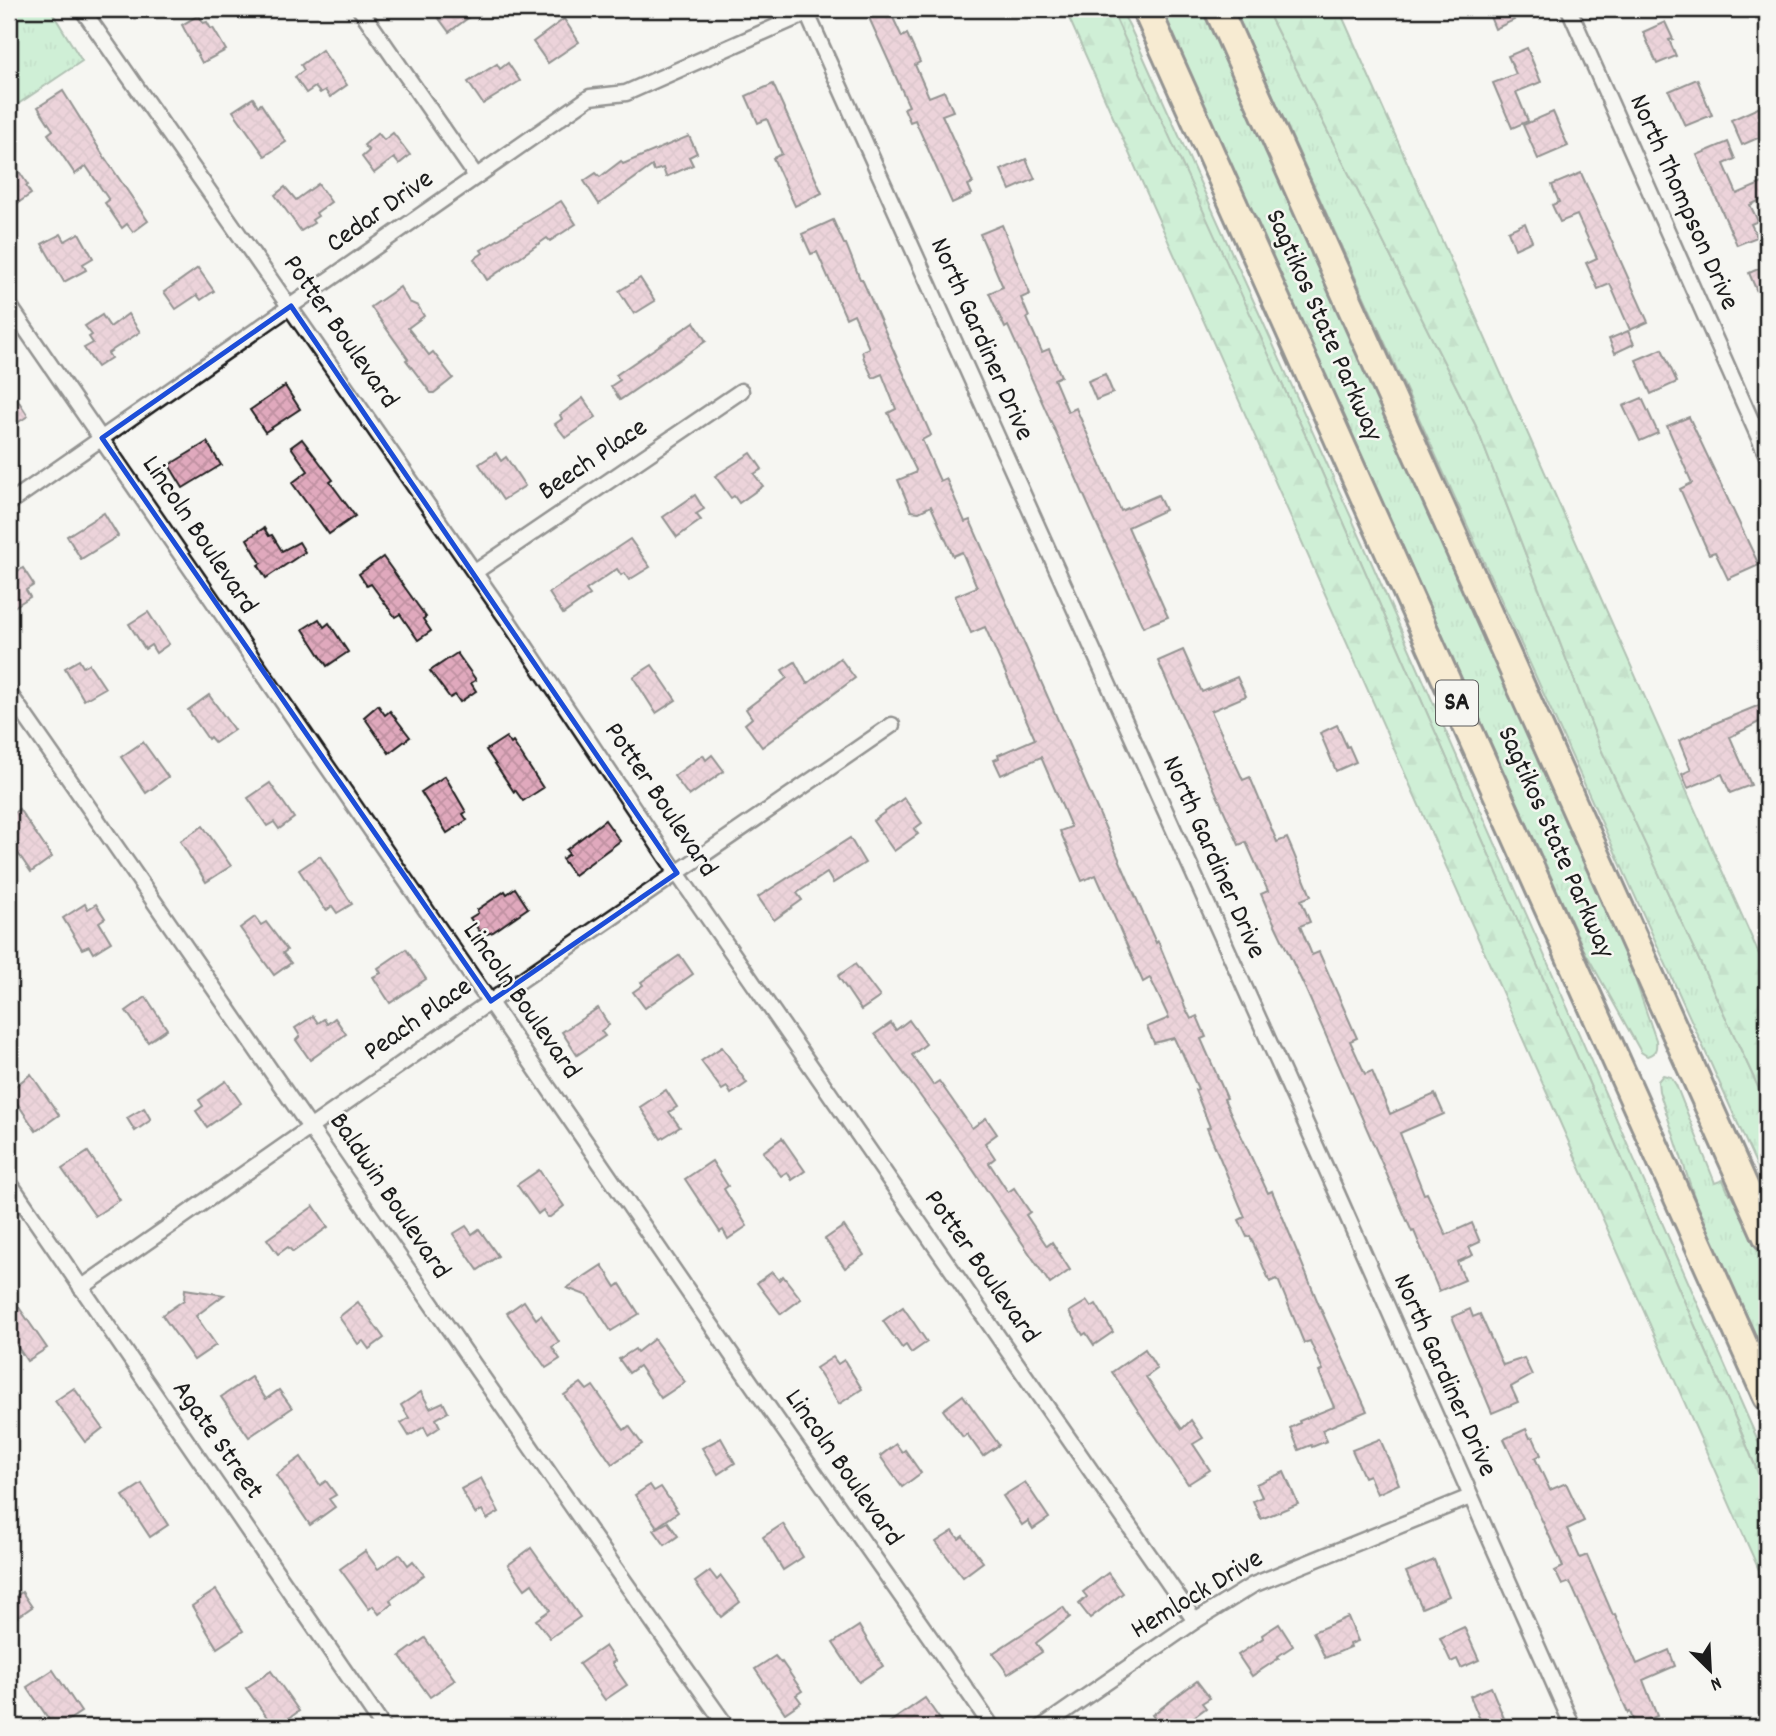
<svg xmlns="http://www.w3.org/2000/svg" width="1776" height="1736" viewBox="0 0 1776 1736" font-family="Dekko,sans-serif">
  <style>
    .grass { fill: url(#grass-tufts); stroke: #5e8268; stroke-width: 2 }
    .forest { fill: url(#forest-firs); stroke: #5e8268; stroke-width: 2 }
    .building { fill: url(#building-cross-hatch); stroke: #1c1c1c; stroke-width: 2 }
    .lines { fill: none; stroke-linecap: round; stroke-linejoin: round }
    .minor-casing { stroke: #1c1c1c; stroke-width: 19 }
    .motorway-casing { stroke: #1c1c1c; stroke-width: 32 }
    .minor { stroke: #f6f6f2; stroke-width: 14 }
    .motorway { stroke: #f9deab; stroke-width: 26 }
    .marked { fill: none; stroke: #1d4ed8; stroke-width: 5; stroke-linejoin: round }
    .labels { text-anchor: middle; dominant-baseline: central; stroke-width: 5; stroke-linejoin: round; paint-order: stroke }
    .shield { fill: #f6f6f2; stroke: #5d5d5c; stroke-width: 2 }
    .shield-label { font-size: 26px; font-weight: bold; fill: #1c1c1c }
    .street-label { font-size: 28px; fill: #1c1c1c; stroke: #f6f6f2 }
  </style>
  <defs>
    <pattern id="grass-tufts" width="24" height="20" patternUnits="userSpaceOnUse" patternTransform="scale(1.75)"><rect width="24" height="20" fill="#a0e7b4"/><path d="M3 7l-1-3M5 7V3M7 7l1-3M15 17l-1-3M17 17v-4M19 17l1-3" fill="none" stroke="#89c69a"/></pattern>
    <pattern id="forest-firs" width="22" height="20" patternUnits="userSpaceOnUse" patternTransform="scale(1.75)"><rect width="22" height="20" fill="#a0e7b4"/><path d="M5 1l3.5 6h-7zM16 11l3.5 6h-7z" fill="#89c69a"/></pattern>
    <pattern id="building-cross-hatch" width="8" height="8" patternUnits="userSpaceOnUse" patternTransform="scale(1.75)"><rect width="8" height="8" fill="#e0a9bd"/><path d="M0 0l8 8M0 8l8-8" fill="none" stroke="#c091a2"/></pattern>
  </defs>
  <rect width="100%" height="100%" fill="#f6f6f2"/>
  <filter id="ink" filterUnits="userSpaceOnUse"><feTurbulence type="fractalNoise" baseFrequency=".0143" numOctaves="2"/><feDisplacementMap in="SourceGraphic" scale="14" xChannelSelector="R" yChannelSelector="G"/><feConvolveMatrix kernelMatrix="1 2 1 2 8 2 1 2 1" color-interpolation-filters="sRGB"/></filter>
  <g filter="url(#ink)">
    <g class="grass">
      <path d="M9 9H50L82 61 9 110Z"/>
      <path d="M1110 9H1120L1129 25 1369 557 1767 1461V1495L1737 1422 1309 443Z"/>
      <path d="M1161 9H1203L1615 921 1656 1040C1657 1049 1656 1053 1647 1056L1641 1052 1583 948Z"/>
      <path d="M1234 9H1266L1476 426 1601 749 1767 1106V1188Z"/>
      <path d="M1663 1075 1671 1077 1676 1085 1715 1183 1723 1180 1729 1194 1734 1191 1767 1265V1368L1706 1232 1659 1091 1658 1081Z"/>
    </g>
    <g class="forest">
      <path d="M1065 9H1110L1115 17 1309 443 1737 1422 1767 1495V1588Z"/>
      <path d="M1266 9H1339L1767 972V1106L1601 749 1476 426Z"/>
    </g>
    <g class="building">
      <path d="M432 9H461L468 18 449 32Z"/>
      <path d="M865 9H889L902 37 907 34 920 62 915 65 929 97 944 91 953 111 942 115 973 183 968 185 972 194 952 203 915 120 910 122 904 108 909 106Z"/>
      <path d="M1487 9H1509L1514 20 1495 29Z"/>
      <path d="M199 15 203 23 207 22 211 29 213 28 226 50 202 63 182 25Z"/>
      <path d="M564 19 579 42 548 63 533 42Z"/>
      <path d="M1665 22 1673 39 1669 40 1676 56 1657 64 1643 32Z"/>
      <path d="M1527 48 1541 82 1516 92 1528 121 1512 128 1493 83 1516 74 1508 56Z"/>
      <path d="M322 50 347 85 330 97 325 90 320 93 315 87 306 93 295 77 304 70 301 65Z"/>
      <path d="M508 63 520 81 483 104 468 82 497 64 500 69Z"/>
      <path d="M1697 79 1712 115 1685 126 1669 91Z"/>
      <path d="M773 84 822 193 795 206 773 158 782 154 767 119 758 123 746 96Z"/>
      <path d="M63 91 103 155 148 221 133 232 127 224 122 228 105 203 109 200 86 166 75 174 48 134 53 130 38 107Z"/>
      <path d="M253 98 258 106 261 104 286 142 265 156 233 111Z"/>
      <path d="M1767 104V134L1742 145 1731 120Z"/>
      <path d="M1553 112 1568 146 1538 159 1523 125Z"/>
      <path d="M378 133 384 140 393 133 410 155 399 164 394 158 374 173 362 157 369 151 364 145Z"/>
      <path d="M689 136 697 153 689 157 693 165 666 177 663 168 654 171 652 166 599 204 584 181 596 173 600 177 621 161 623 164Z"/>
      <path d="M1728 142 1735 159 1724 164 1737 194 1767 181V197L1750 205 1758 221 1751 224 1757 237 1737 245 1697 155Z"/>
      <path d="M9 156 28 185 26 186 31 194 9 209Z"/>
      <path d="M1026 159 1035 179 1010 190 1001 170Z"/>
      <path d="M1581 173 1648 322 1630 330 1610 284 1598 289 1586 263 1597 258 1577 215 1560 222 1552 205 1559 202 1552 185Z"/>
      <path d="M318 184 331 202 316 213 318 216 312 220 314 223 301 231 275 195 285 187 296 200Z"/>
      <path d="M561 201 576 224 550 241 547 238 487 280 474 259 483 253 481 250Z"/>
      <path d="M833 220 844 244H846L860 279H862L931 435 922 440 940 481 946 478 965 522 970 520 1156 943 1158 941 1186 1009 1191 1019 1197 1016 1206 1037 1201 1039 1227 1098 1224 1099 1268 1193 1272 1191 1319 1305 1367 1411 1322 1430 1327 1441 1312 1447 1311 1445 1299 1450 1290 1428 1300 1423 1299 1421 1334 1407 1319 1372 1323 1370 1310 1341 1304 1343 1279 1282 1276 1279 1270 1282 1250 1236 1247 1237 1239 1220 1245 1217 1207 1128 1210 1127 1195 1090 1198 1089 1181 1050 1180 1051 1174 1038 1154 1043 1147 1027 1169 1018 1154 986 1150 978 1143 982 1096 875 1082 881 1060 831 1071 827 1041 757 1001 775 994 760 999 758 998 755 1035 739 985 627 971 633 955 596 977 587 962 552 953 556 931 506 919 512 911 511 898 480 915 473 916 470 888 413 896 409 882 374 873 378 864 359 862 351 869 348 854 314 846 318 817 252 811 254 802 234Z"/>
      <path d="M1525 223 1532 241 1515 249 1508 231Z"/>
      <path d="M1002 225 1030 294 1021 298 1029 317 1027 318 1042 352 1049 349 1061 376 1054 379 1068 412 1076 408 1121 511 1158 495 1165 510 1128 527 1168 617 1143 627 1008 326 1005 328 989 293 1003 287 980 234Z"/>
      <path d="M79 233 93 258 83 264 86 270 64 282 42 244 61 234 65 241Z"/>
      <path d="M1767 265V315L1749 273Z"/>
      <path d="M198 268 214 291 201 300 197 295 176 309 164 292Z"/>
      <path d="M640 278 655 301 634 314 619 291Z"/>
      <path d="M400 287 409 302 418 306 424 316 408 328 429 355 433 352 453 378 434 393H431L406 360 408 359 371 307Z"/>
      <path d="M128 314 140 332 108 353 111 358 97 367 84 348 93 343 89 337 92 335 85 326 102 315 110 327Z"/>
      <path d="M694 322 706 341 620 400 611 386 620 380 616 375Z"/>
      <path d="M1628 331 1634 344 1615 353 1609 339Z"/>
      <path d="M1662 349 1677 382 1651 394 1636 360Z"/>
      <path d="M1105 374 1113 393 1096 400 1088 381Z"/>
      <path d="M9 386 28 416 9 428Z"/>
      <path d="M285 386 300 409 265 432 250 410Z"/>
      <path d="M583 398 596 417 566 438 555 424 562 419 560 415Z"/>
      <path d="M1642 398 1658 433 1640 441 1623 406Z"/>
      <path d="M1689 417 1759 565 1728 579 1715 552 1709 554 1680 489 1692 483 1667 426Z"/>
      <path d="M302 439 333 480 330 482 355 516 329 534 292 483 308 471 291 447Z"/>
      <path d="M207 442 221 465 183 488 169 465Z"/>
      <path d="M496 453 501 461 506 457 525 486 503 500 479 464Z"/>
      <path d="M751 453 762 469 754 474 763 486 739 503 734 496 731 498 715 476Z"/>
      <path d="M695 495 704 509 696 514 701 520 677 537 663 517Z"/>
      <path d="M104 513 118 536 81 559 67 536Z"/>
      <path d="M264 528 269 536 272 535 282 551 299 542 305 552 266 578 258 565 261 563 247 539Z"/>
      <path d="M630 539 650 567 629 580 624 573 621 575 617 569 586 590 590 595 563 614 549 593Z"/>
      <path d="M383 557 426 617 423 619 431 631 418 640 400 614 395 617 371 584 367 586 359 574Z"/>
      <path d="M23 568 34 585 26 590 30 597 9 610V577Z"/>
      <path d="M148 612 169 644 156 653 151 645 145 649 129 624Z"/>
      <path d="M319 619 324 627 329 623 348 652 327 666 303 629Z"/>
      <path d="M1183 650 1202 692 1237 677 1246 696 1211 711 1243 780 1250 777 1277 842 1287 838 1293 852 1311 896 1301 900 1310 922 1300 926 1312 955 1319 952 1357 1038 1350 1041 1365 1074 1372 1071 1390 1114 1435 1094 1444 1114 1400 1133 1424 1194 1427 1193 1446 1235 1472 1223 1480 1242 1469 1247 1473 1255 1457 1262 1465 1280 1439 1291 1414 1231 1412 1232 1306 990 1267 908 1261 894 1268 891 1246 842 1239 845 1158 661Z"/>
      <path d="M457 653 476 680 471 683 476 691 460 702 455 695 450 698 430 671Z"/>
      <path d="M840 658 855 678 762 747 745 724 752 718 746 709 787 678 782 670 795 662 807 684Z"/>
      <path d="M79 660 83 667 89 664 105 688 84 700 65 668Z"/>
      <path d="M652 665 676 700 656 713 633 677Z"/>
      <path d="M209 695 234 730 215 743 210 737 208 739 188 710Z"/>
      <path d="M1767 702V718L1730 737 1751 785 1730 793 1722 774 1688 788 1682 774 1691 770 1679 741 1718 722Z"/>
      <path d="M378 705 385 715 390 711 410 737 389 753 364 717Z"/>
      <path d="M1337 725 1347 747 1349 746 1356 762 1336 771 1320 733Z"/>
      <path d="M506 737 511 744 513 742 543 788 523 801 515 790 514 792 486 750Z"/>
      <path d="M143 742 168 777 146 793 121 757Z"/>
      <path d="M703 755 706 760 712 755 724 771 689 796 674 776Z"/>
      <path d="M445 776 466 812 463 814 467 820 447 833 421 792Z"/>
      <path d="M270 783 294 818 279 829 274 822 267 826 248 798Z"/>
      <path d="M904 798 922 823 914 829 918 834 894 851 873 821Z"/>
      <path d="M19 809 52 857 31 872 9 840V817Z"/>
      <path d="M605 820 620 841 574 875 562 859 569 854 566 850Z"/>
      <path d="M203 826 231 866 206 882 180 841Z"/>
      <path d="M850 838 865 863 833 883 827 873 797 893 802 900 774 920 758 897Z"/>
      <path d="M320 856 352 904 337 913 332 906 327 910 324 908 299 870Z"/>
      <path d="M515 888 528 908 493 932 487 934 485 929 480 932 470 918 478 913 477 910 505 891 507 894Z"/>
      <path d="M85 904 88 909 96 904 105 918 99 922 111 942 93 953 89 946 82 949 63 918Z"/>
      <path d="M255 917 261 925 266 922 287 950 283 953 291 963 274 975 240 928Z"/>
      <path d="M406 949 426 979 390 1003 373 977 381 973 378 968Z"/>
      <path d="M680 955 693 974 645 1008 633 992 643 985 641 982Z"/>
      <path d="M855 964 880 997 861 1010 838 976Z"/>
      <path d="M146 997 167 1029 148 1042 126 1011Z"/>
      <path d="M598 1008 609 1025 601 1031 605 1036 577 1055 562 1032Z"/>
      <path d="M313 1016 318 1023 324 1019 327 1024 335 1018 346 1034 310 1060 296 1040 300 1036 295 1028Z"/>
      <path d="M909 1020 926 1044 912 1055 933 1085 939 1081 972 1128 986 1118 997 1134 985 1143 995 1158 989 1163 1008 1192 1014 1188 1030 1212 1026 1215 1047 1246 1052 1242 1070 1270 1050 1284 959 1149 875 1034 891 1023 896 1030Z"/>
      <path d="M722 1047 747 1083 731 1094 727 1087 722 1090 701 1061Z"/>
      <path d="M31 1074 59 1115 36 1131 9 1091Z"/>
      <path d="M226 1081 241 1103 207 1127 196 1111 203 1106 199 1100Z"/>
      <path d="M666 1090 677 1107 669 1112 680 1127 661 1139 640 1107Z"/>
      <path d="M144 1108 151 1120 135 1131 127 1118Z"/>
      <path d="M782 1138 805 1171 792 1180 787 1172 781 1176 763 1152Z"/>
      <path d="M88 1152 120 1200 95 1216 62 1169Z"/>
      <path d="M712 1161 728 1186 724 1189 747 1226 728 1239 723 1230 720 1232 685 1179Z"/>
      <path d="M539 1170 564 1206 550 1217H547L543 1210 538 1214 517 1185Z"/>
      <path d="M314 1206 328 1227 293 1252 288 1247 278 1254 267 1239Z"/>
      <path d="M466 1226 472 1234 479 1229 498 1256 478 1270 453 1234Z"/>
      <path d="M844 1226 864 1255 845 1268 825 1239Z"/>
      <path d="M602 1265 616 1287 620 1284 639 1314 611 1331 588 1296 567 1288Z"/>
      <path d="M772 1272 779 1280 783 1276 801 1299 781 1314 757 1283Z"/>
      <path d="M185 1289 224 1295 196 1316 216 1345 194 1360 162 1315 184 1300Z"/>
      <path d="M524 1301 536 1319 541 1315 559 1342 552 1347 560 1359 546 1368 507 1313Z"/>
      <path d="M1087 1301 1091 1307 1096 1304 1113 1332 1094 1345 1086 1333 1083 1335 1069 1312Z"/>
      <path d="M358 1302 384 1338 369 1349 363 1341 358 1344 339 1317Z"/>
      <path d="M18 1306 47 1348 27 1361 9 1334V1313Z"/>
      <path d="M903 1307 927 1342 911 1353 906 1345 902 1348 883 1321Z"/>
      <path d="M1470 1309 1473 1317 1480 1314 1503 1365 1524 1358 1532 1375 1511 1387 1518 1402 1492 1413 1452 1317Z"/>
      <path d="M654 1339 685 1382 661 1398 639 1366 629 1373 619 1359 635 1349 637 1352Z"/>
      <path d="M1145 1349 1157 1369 1146 1377 1182 1429 1191 1420 1203 1438 1193 1444 1210 1470 1188 1484 1112 1372Z"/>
      <path d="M833 1357 838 1364 844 1360 862 1389 839 1404 816 1368Z"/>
      <path d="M251 1377 266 1399 279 1390 292 1408 249 1437 221 1397Z"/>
      <path d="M581 1383 587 1390 593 1386 624 1430 629 1426 642 1444 612 1464 564 1395Z"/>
      <path d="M74 1388 103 1428 85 1442 55 1401Z"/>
      <path d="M421 1392 430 1408 443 1402 448 1412 436 1419 440 1427 428 1435 424 1427 409 1436 401 1423 409 1418 401 1405Z"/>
      <path d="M963 1395 999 1445 983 1456 967 1434 963 1437 943 1410Z"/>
      <path d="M1526 1429 1530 1438 1533 1437 1541 1455 1535 1458 1550 1490 1566 1483 1584 1521 1567 1529 1580 1558 1587 1555 1613 1615 1615 1614 1637 1664 1669 1650 1675 1666 1643 1680 1657 1716 1635 1725 1630 1712 1628 1713 1570 1582 1562 1585 1555 1571 1563 1567 1560 1559 1504 1439Z"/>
      <path d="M721 1438 735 1463 718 1474 702 1448Z"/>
      <path d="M1380 1439 1399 1484 1377 1494 1369 1475 1364 1477 1352 1450Z"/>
      <path d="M896 1444 902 1452 905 1450 921 1473 902 1487 880 1456Z"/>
      <path d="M301 1457 320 1485 326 1481 336 1495 329 1499 335 1507 310 1525 276 1475Z"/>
      <path d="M1284 1472 1298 1504 1261 1519 1253 1501 1262 1497 1256 1484Z"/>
      <path d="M481 1478 499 1512 487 1519 482 1510 475 1514 461 1489Z"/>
      <path d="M1025 1482 1049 1518 1033 1529 1028 1521 1022 1525 1003 1496Z"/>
      <path d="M142 1484 168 1525 150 1537 123 1496Z"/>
      <path d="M650 1485 654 1491 661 1487 678 1512 657 1527 635 1495Z"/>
      <path d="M668 1522 678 1536 665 1545 654 1530Z"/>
      <path d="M783 1524 803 1557 783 1570 763 1537Z"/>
      <path d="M953 1531 959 1539 963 1536 983 1562 963 1577 936 1542Z"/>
      <path d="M531 1548 580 1617 550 1638 536 1620 550 1610 532 1584 525 1589 508 1565Z"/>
      <path d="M365 1551 378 1569 400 1554 408 1565 413 1561 424 1575 390 1600 392 1604 379 1614 373 1606 369 1609 340 1569Z"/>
      <path d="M1434 1560 1449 1596 1422 1608 1406 1572Z"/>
      <path d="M710 1571 717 1580 721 1576 740 1602 721 1617 695 1582Z"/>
      <path d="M1108 1573 1123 1593 1090 1618 1079 1604 1087 1597 1083 1592Z"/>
      <path d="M216 1590 243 1631 217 1648 192 1606Z"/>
      <path d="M22 1592 32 1607 9 1623V1601Z"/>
      <path d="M1063 1607 1070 1617 1036 1643 1042 1652 1008 1674 993 1653Z"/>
      <path d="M1348 1617 1358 1641 1350 1644 1351 1647 1325 1658 1313 1632Z"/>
      <path d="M1279 1624 1293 1646 1278 1656 1279 1658 1252 1676 1238 1655 1263 1638 1262 1635Z"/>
      <path d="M859 1626 883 1666 859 1682 833 1643Z"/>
      <path d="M1464 1627 1479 1660 1461 1668 1457 1659 1451 1662 1440 1638Z"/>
      <path d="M425 1638 455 1680 430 1697 400 1656Z"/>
      <path d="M605 1646 615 1661 612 1663 627 1685 605 1700 579 1664Z"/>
      <path d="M775 1656 781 1663 782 1662 802 1691 796 1695 801 1702 785 1713 755 1669Z"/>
      <path d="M53 1670 81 1712 58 1727H54L27 1687Z"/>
      <path d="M271 1671 299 1711 277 1727H274L246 1688Z"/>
      <path d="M1197 1681 1210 1698 1202 1703 1206 1708 1180 1727H1161L1152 1715Z"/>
      <path d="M1491 1687 1506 1723 1496 1727H1486L1484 1721 1481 1722 1470 1696Z"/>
      <path d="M925 1698 941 1721 931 1727H883Z"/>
    </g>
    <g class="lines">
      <g class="minor-casing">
        <g id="minor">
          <path d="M82 9 509 622 677 873 1195 1621"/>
          <path d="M360 9 476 176"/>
          <path d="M805 9 1337 1193 1573 1727"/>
          <path d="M1569 9 1767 456"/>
          <path d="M9 305C254 656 495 1011 738 1364 822 1485 909 1605 992 1727"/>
          <path d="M9 503 590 97 626 93 807 13"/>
          <path d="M475 572 741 391"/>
          <path d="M9 693C250 1037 484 1385 727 1727"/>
          <path d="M9 1182 383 1727"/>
          <path d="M81 1288 491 1001 892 725"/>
          <path d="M1042 1727 1195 1621 1253 1585 1470 1497"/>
        </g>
      </g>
      <g class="motorway-casing">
        <g id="motorway">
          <path d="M1146 9 1767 1397"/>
          <path d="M1218 9 1767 1237"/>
        </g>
      </g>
      <use href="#minor" class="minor"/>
      <use href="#motorway" class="motorway"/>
    </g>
  </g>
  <path d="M0 0H1776V1736H0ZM291 306 677 873 491 1001 102 438Z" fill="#f6f6f2" fill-opacity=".55" fill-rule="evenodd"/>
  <path class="marked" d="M291 306 677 873 491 1001 102 438Z"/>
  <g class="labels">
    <rect class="shield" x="1436" y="680.5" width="42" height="45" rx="5"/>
    <g class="shield-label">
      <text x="1457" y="703">SA</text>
    </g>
    <g class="street-label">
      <text transform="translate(1682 203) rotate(66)">North Thompson Drive</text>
      <text transform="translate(381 213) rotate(-35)">Cedar Drive</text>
      <text transform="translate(1322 326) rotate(66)">Sagtikos State Parkway</text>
      <text transform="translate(339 333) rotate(55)">Potter Boulevard</text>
      <text transform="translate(980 340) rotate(66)">North Gardiner Drive</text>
      <text transform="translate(594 461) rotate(-34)">Beech Place</text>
      <text transform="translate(198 536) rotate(56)">Lincoln Boulevard</text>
      <text transform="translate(659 801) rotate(56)">Potter Boulevard</text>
      <text transform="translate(1554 843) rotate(66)">Sagtikos State Parkway</text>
      <text transform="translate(1212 858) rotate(66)">North Gardiner Drive</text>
      <text transform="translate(520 1002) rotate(55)">Lincoln Boulevard</text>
      <text transform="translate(419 1021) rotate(-35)">Peach Place</text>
      <text transform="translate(388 1197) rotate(56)">Baldwin Boulevard</text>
      <text transform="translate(980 1268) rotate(55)">Potter Boulevard</text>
      <text transform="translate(1443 1376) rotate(66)">North Gardiner Drive</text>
      <text transform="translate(216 1441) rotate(55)">Agate Street</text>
      <text transform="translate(842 1469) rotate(55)">Lincoln Boulevard</text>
      <text transform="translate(1198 1596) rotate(-31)">Hemlock Drive</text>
    </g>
  </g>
  <rect width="1776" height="1736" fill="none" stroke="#f6f6f2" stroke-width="35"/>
  <rect x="18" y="18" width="1741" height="1701" fill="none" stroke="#1c1c1c" stroke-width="2.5" filter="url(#ink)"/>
  <g transform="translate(1710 1670) rotate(156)" stroke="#f6f6f2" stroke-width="5" paint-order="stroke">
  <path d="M0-5L12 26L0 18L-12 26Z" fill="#1c1c1c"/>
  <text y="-10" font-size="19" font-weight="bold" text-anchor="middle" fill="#1c1c1c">N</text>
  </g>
</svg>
